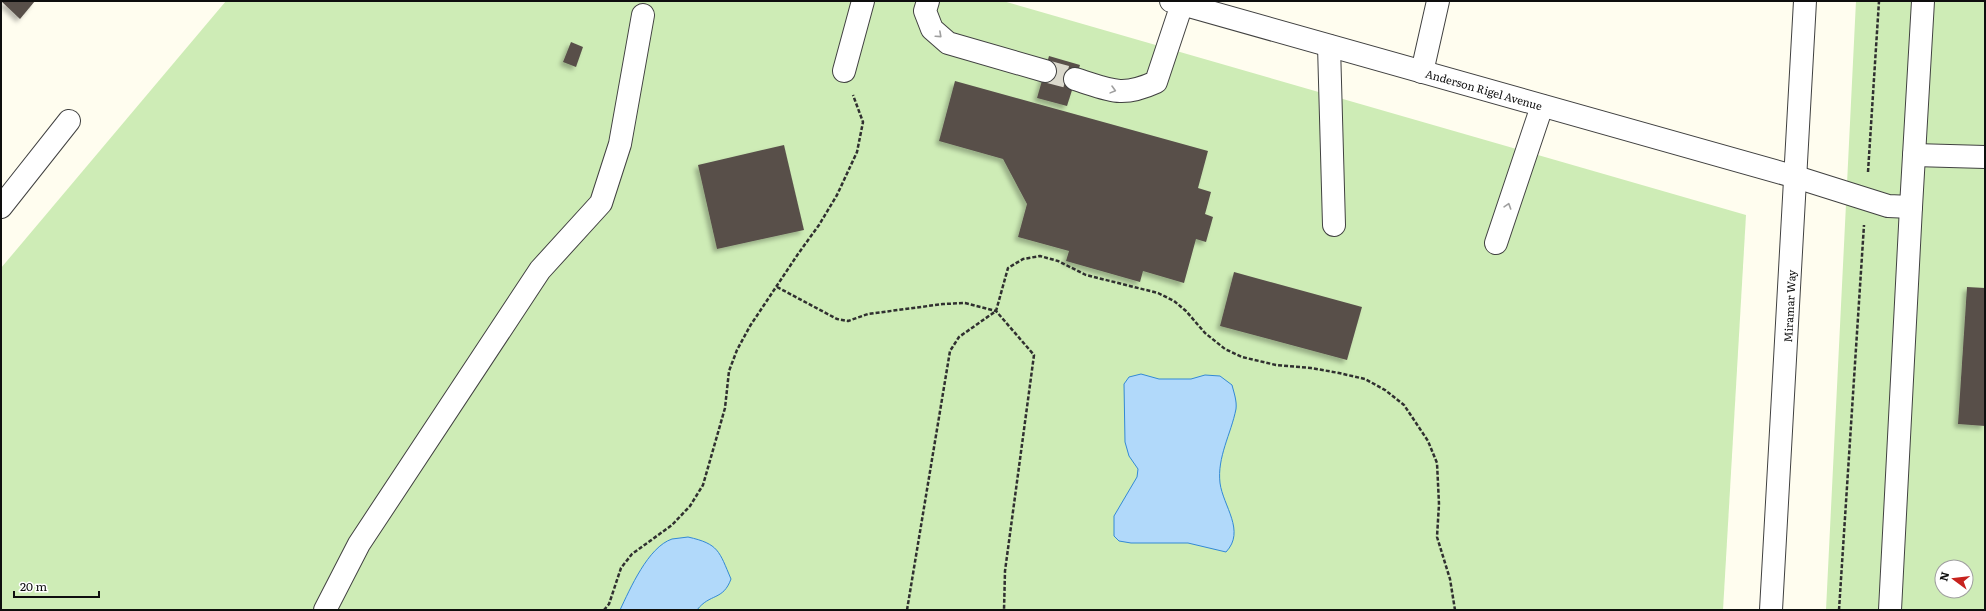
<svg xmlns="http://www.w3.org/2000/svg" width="1986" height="611" viewBox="0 0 1986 611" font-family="Literata,serif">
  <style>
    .green { fill: #ceecb6; fill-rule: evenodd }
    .water { fill: #b1d9fa; stroke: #3389d5 }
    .building { fill: #58504a; filter: url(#shadow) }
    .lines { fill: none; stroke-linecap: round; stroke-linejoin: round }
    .minor-tunnel { stroke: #dbd9cd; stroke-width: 22; stroke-dasharray: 22 11; stroke-linecap: butt }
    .minor-casing { stroke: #414141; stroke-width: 24 }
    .path { stroke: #303030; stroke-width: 2.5; stroke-dasharray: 4 2; stroke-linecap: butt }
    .minor { stroke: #fff; stroke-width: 22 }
    .oneway { stroke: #9f9f9f }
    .labels { text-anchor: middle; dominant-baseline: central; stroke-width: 4; stroke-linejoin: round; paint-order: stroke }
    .street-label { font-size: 11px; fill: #0e0e0e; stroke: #fff }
  </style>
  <defs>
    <filter id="shadow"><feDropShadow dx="-3.5" dy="3.5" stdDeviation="2" flood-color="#0004"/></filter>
  </defs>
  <rect width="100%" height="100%" fill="#fffdef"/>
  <g class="green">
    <path d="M226 1H1003L1746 215 1723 610H1V268Z"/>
    <path d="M1856 1H1985V610H1826ZM1942 567H1966V591H1942Z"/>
  </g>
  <g class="water">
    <path d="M1141 374 1159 379H1191L1205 375 1220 376 1232 385C1234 393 1237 401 1236 409 1231 434 1217 457 1220 483 1223 506 1246 531 1226 552L1188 543H1131L1119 541 1114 536V516L1137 477 1138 469 1129 456 1125 442 1124 384 1129 377Z"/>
    <path d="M688 537C719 544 719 551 731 579 723 601 710 593 697 610H620C630 589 648 547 672 539 677 538 683 538 688 537Z"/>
  </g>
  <g class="building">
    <path d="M1 1H35L20 19Z"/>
    <path d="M571 42 583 47 576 67 563 62Z"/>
    <path d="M1049 56 1080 65 1067 106 1037 98Z"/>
    <path d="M955 81 1208 151 1198 188 1211 192 1205 214 1213 217 1206 242 1196 239 1184 283 1143 271 1140 282 1066 261 1069 251 1018 237 1027 204 1003 159 939 141Z"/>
    <path d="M784 145 804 230 717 249 698 165Z"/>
    <path d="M1234 272 1362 307 1347 360 1220 326Z"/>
    <path d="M1967 287 1985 288V426L1958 424Z"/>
  </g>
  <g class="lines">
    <path class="minor-tunnel" d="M1045 71 1075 79"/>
    <g class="minor-casing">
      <g id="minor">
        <path d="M928 1 925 11 932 29 948 43 1045 71"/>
        <path d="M1171 1 1796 177 1888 206 1911 207"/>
        <path d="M1329 46 1334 225"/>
        <path d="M844 71 863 1"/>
        <path d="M1422 72 1438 1"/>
        <path d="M1075 79C1110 90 1121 98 1156 82L1182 4"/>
        <path d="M1914 155 1985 157"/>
        <path d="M1 207 69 121"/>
        <path d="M1496 243 1542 106"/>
        <path d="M325 610 359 544 540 270 601 203 620 144 643 15"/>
        <path d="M1771 610 1805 1"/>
        <path d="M1890 610 1911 207 1923 1"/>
      </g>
    </g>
    <g class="path">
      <path d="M1868 172 1879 1"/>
      <path d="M777 287 837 319 848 321 868 314 943 304 965 303 996 311 1034 355 1005 571 1004 610"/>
      <path d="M604 610 609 604 621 568 632 554 672 525 690 506 703 485 725 408 729 371 737 350 750 326 798 254 819 225 837 195 857 152 863 122 853 95"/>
      <path d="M907 610 950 351 959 337 996 311 1008 268 1023 259 1040 256 1058 261 1086 275 1158 293 1174 301 1186 311 1205 333 1225 349 1242 357 1276 365 1311 368 1339 373 1365 379 1385 390 1404 405 1428 441 1437 463 1439 504 1437 537 1450 579 1455 610"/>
      <path d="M1839 610 1864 225"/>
    </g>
    <use href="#minor" class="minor"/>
  </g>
  <defs><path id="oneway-chevron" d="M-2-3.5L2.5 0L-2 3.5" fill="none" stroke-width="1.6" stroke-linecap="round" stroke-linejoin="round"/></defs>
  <g class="oneway">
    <use href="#oneway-chevron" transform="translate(939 35) rotate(42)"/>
    <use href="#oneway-chevron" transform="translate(1113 90) rotate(15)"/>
    <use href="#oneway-chevron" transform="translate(1508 206) rotate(-72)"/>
  </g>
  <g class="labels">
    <g class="street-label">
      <text transform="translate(1484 89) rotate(16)">Anderson Rigel Avenue</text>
      <text transform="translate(1789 306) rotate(-87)">Miramar Way</text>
    </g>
  </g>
  <rect width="1986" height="611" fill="none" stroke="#0e0e0e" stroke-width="4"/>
  <g transform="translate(1954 579) rotate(285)"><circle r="19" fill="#ffffff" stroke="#9f9f9f"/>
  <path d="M0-3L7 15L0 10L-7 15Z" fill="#c7221e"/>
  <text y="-6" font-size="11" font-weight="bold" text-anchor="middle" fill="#0e0e0e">N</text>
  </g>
  <path d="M14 591v6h85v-6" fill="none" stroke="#0e0e0e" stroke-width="2"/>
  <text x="20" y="591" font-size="12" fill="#0e0e0e" stroke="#ffffff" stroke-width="3" paint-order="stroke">20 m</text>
</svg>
